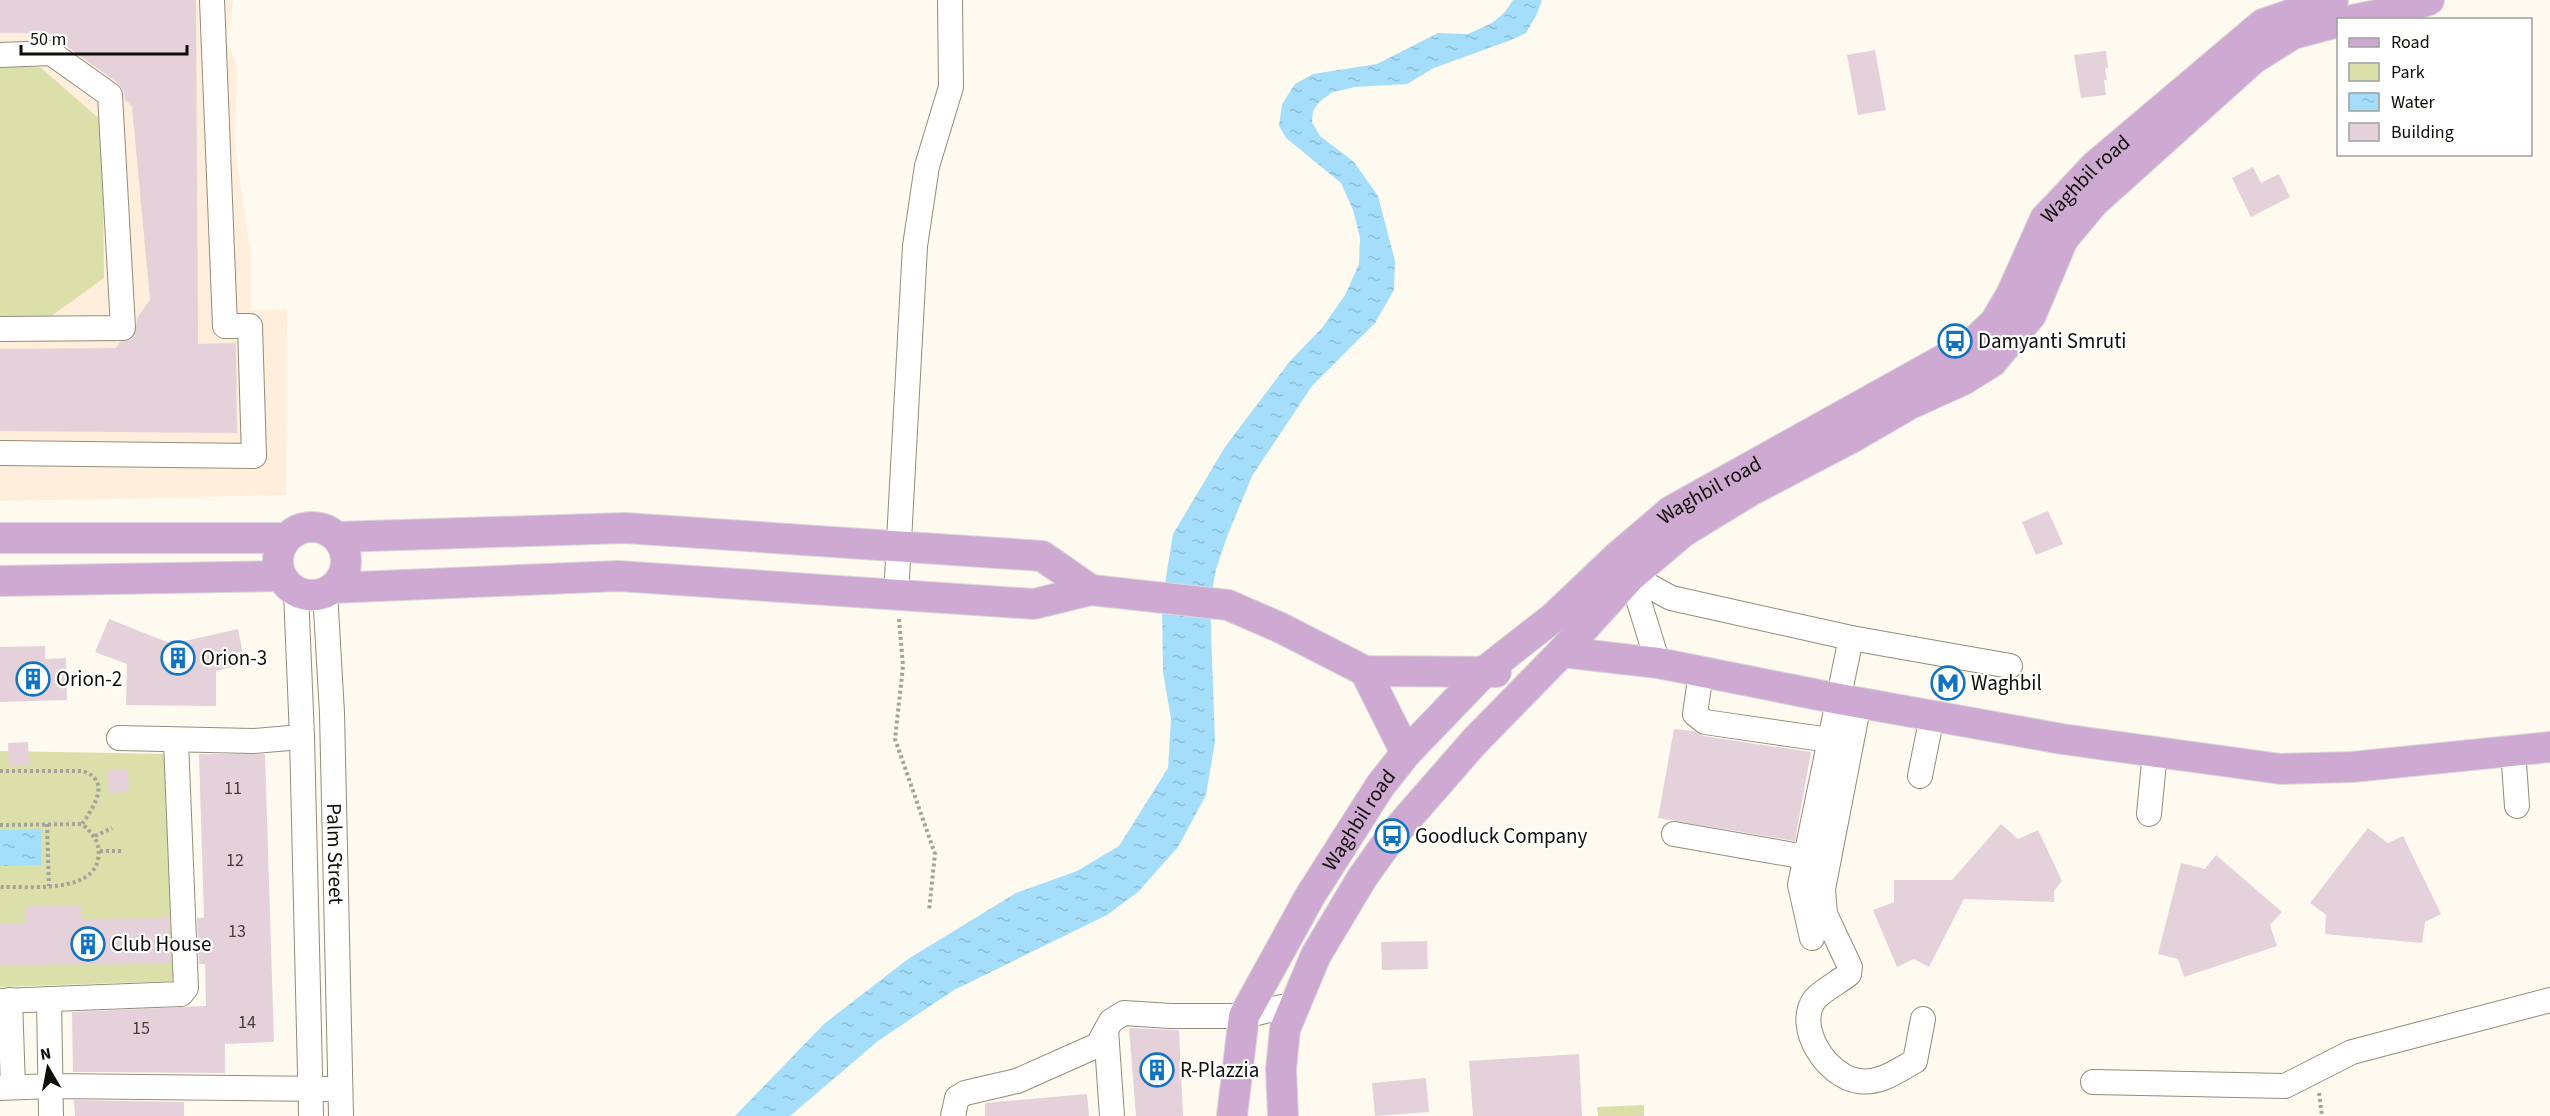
<svg xmlns="http://www.w3.org/2000/svg" width="2550" height="1116" viewBox="0 0 2550 1116" font-family="'Source Sans 3',sans-serif">
  <style>
    .education { fill: #feeedb }
    .green { fill: #dbe0aa }
    .water { fill: url(#water-ripples) }
    .building { fill: #e5d1d9 }
    .lines { fill: none; stroke-linecap: round; stroke-linejoin: round }
    .minor-casing { stroke: #928c7b; stroke-width: 26 }
    .major-casing { stroke: #d9d8d7; stroke-width: 32 }
    .path { stroke: #a6a299; stroke-width: 4; stroke-dasharray: 3 3; stroke-linecap: butt }
    .minor { stroke: #fff; stroke-width: 24 }
    .major { stroke: #cea9d2; stroke-width: 30 }
    .labels { text-anchor: middle; dominant-baseline: central; stroke-width: 4.5; stroke-linejoin: round; paint-order: stroke }
    .number-label { font-size: 18px; fill: #453f3c }
    .street-label { font-size: 21px; fill: #100e08; stroke: #fff }
    .poi-label { font-size: 21px; fill: #100e08; stroke: #fff; text-anchor: start }
  </style>
  <defs>
    <pattern id="water-ripples" width="26" height="14" patternUnits="userSpaceOnUse" patternTransform="scale(1.5)"><rect width="26" height="14" fill="#a5defa"/><path d="M2 4q2-2 4 0t4 0M15 11q2-2 4 0t4 0" fill="none" stroke="#8dbdd5"/></pattern>
  </defs>
  <rect width="100%" height="100%" fill="#fffaf0"/>
  <path class="education" d="M0 0H233L227 42 237 66 235 151 251 254V310H287L286 495 0 501Z"/>
  <g class="green">
    <path d="M0 67H40L102 121 104 278 43 322 0 323Z"/>
    <path d="M0 751 172 754 177 981 0 987Z"/>
    <path d="M1644 1105V1116H1598L1597 1107Z"/>
  </g>
  <g class="water">
    <path d="M1513 0H1542L1537 14 1526 33 1511 40 1434 68 1407 84 1355 87 1333 92 1320 101 1313 111 1312 122 1320 136 1354 162 1378 196 1395 261 1394 290 1375 323 1312 386 1252 476 1228 534 1216 569 1210 603 1215 742 1206 795 1178 847 1138 892 1107 915 954 990 878 1041 790 1116H735L825 1023 908 959 1016 893 1077 871 1119 846 1168 768 1171 719 1163 672 1162 602 1173 534 1225 447 1290 361 1322 328 1345 295 1359 264 1360 238 1353 210 1341 183 1286 138 1279 126 1282 104 1295 84 1313 74 1377 64 1438 33 1468 34 1492 23 1505 12Z"/>
    <path d="M41 829V865L0 866V830Z"/>
  </g>
  <g class="building">
    <path d="M0 0H196L198 344 236 343 237 433 0 431V349L116 348 120 342 130 340 135 335 137 318 150 300 132 106 125 100 123 89 118 83 48 33H0Z"/>
    <path d="M1875 50 1886 110 1858 115 1847 55Z"/>
    <path d="M2106 51 2108 68H2105L2107 80H2104L2106 95 2081 98 2074 55Z"/>
    <path d="M2253 167 2261 183 2279 174 2290 197 2251 217 2232 178Z"/>
    <path d="M2048 511 2063 544 2036 555 2022 522Z"/>
    <path d="M109 619 172 644 238 629 245 664 216 671V706L126 705 127 664 95 652Z"/>
    <path d="M45 646V659L66 658 67 700 0 702V647Z"/>
    <path d="M1674 729 1694 731 1703 736 1811 752 1795 841 1658 818Z"/>
    <path d="M28 742 29 765 9 766 8 743Z"/>
    <path d="M199 754H265L274 1042 225 1044V1073L73 1072 72 1012 206 1006 205 964H199L197 918H204Z"/>
    <path d="M128 769 129 792 109 793 107 770Z"/>
    <path d="M2001 824 2018 839 2038 830 2062 881 2054 891V902L1964 899 1929 967 1914 959 1897 967 1873 910 1894 902V880H1952Z"/>
    <path d="M2368 828 2388 843 2403 836 2441 914 2425 922 2422 943 2325 934 2326 915 2310 903Z"/>
    <path d="M2216 855 2282 912 2270 925 2277 946 2184 977 2178 959 2158 954 2181 863 2205 869Z"/>
    <path d="M25 906H82V919L169 918 171 964 0 965V924H25Z"/>
    <path d="M1427 941 1428 969 1382 970 1381 942Z"/>
    <path d="M1129 1028 1179 1030 1183 1116H1136Z"/>
    <path d="M1579 1054 1582 1116H1473L1469 1061Z"/>
    <path d="M1426 1078 1429 1112 1375 1116 1372 1083Z"/>
    <path d="M1087 1094 1089 1116H985V1103Z"/>
    <path d="M74 1100 184 1102V1116H75Z"/>
  </g>
  <g class="lines">
    <g class="minor-casing">
      <g id="minor">
        <path d="M0 55 51 53 110 95 123 328 0 329"/>
        <path d="M0 453 254 456 250 326H225L212 0"/>
        <path d="M1619 563 1631 576 1671 598 1851 638 2010 666"/>
        <path d="M1631 576 1658 663"/>
        <path d="M296 592 302 737 311 1116"/>
        <path id="s1" d="M325 592 332 713 341 1116"/>
        <path d="M896 596 915 246 927 166 951 87 950 0"/>
        <path d="M1701 672 1695 714 1705 722 1830 740"/>
        <path d="M1859 703 1823 889 1825 914 1850 967 1849 974C1839 982 1823 990 1815 999 1794 1027 1827 1077 1859 1081 1880 1084 1897 1071 1915 1061L1923 1019"/>
        <path d="M119 738 253 741 302 737"/>
        <path d="M2513 750 2517 806"/>
        <path d="M1920 776 1932 716"/>
        <path d="M2149 814 2155 752"/>
        <path d="M1674 834 1806 857"/>
        <path d="M1812 938 1800 885 1851 638"/>
        <path d="M49 999 51 1116"/>
        <path d="M10 1000 13 1087"/>
        <path d="M0 1001 181 994 186 988 176 741"/>
        <path d="M1106 1030 1112 1116"/>
        <path d="M2093 1082 2285 1086 2352 1052 2550 1000"/>
        <path d="M0 1088 52 1086 327 1089"/>
        <path d="M953 1116 957 1098 965 1093 1017 1081 1098 1045 1111 1021 1124 1013 1171 1016H1244L1295 1004"/>
      </g>
    </g>
    <g class="major-casing">
      <g id="major">
        <path d="M2352 20 2392 12 2429 0"/>
        <circle cx="312" cy="561" r="34"/>
        <path d="M337 537 625 528 1042 556 1091 590"/>
        <path d="M0 538H285"/>
        <path d="M0 581 280 576"/>
        <path d="M333 588 618 576 1034 604 1091 590 1228 605 1281 628 1365 671 1496 672"/>
        <path d="M1562 652 1658 663 1839 699 2062 739 2281 769 2352 767 2550 747"/>
        <path d="M1365 671 1406 753"/>
        <path id="s2" d="M1232 1116 1244 1016 1310 896 1380 786 1406 753 1485 671 1554 617 1615 559 1671 511 1973 343 1995 322 2011 295 2045 219 2095 166 2263 24 2333 0"/>
        <path d="M1283 1116 1281 1069 1285 1029 1316 955 1362 878 1392 836 1474 742 1562 652 1631 576 1683 532 1750 491 1853 437 1910 404 1963 380 1992 362 2031 315 2063 239 2094 202 2253 59 2293 34 2338 22"/>
      </g>
    </g>
    <g class="path">
      <path d="M899 619 903 666 895 739 935 854 929 911"/>
      <path d="M0 771H82C112 780 94 807 82 824 94 835 101 843 98 860 90 894 28 886 0 887"/>
      <path d="M47 824 49 886"/>
      <path d="M0 825 82 824"/>
      <path d="M95 836 112 828"/>
      <path d="M100 851H123"/>
      <path d="M2319 1093 2322 1116"/>
    </g>
    <use href="#minor" class="minor"/>
    <use href="#major" class="major"/>
  </g>
  <defs>
    <g id="bus-ring" transform="scale(1.725)"><circle r="9.5" fill="#fff" stroke="#1173bf" stroke-width="1.5"/><path d="M-5-6H5V4H4V6H2V4H-2V6H-4V4H-5ZM-3.5-4V0h7V-4ZM-3.5 1.2v1.5H-2V1.2ZM2 1.2v1.5H3.5V1.2Z" fill="#1173bf"/></g>
    <g id="building-ring" transform="scale(1.725)"><circle r="9.5" fill="#fff" stroke="#1173bf" stroke-width="1.5"/><path d="M-4-6H4V6H1V3H-1V6H-4ZM-2.5-4.3h1.7v1.8h-1.7ZM.8-4.3h1.7v1.8H.8ZM-2.5-1h1.7V.8h-1.7ZM.8-1h1.7V.8H.8Z" fill="#1173bf"/></g>
    <g id="metro-ring" transform="scale(1.725)"><circle r="9.5" fill="#fff" stroke="#1173bf" stroke-width="1.5"/><path d="M-5.5 5V-5H-3L0 0L3-5H5.5V5H3V-.5L0 4L-3-.5V5Z" fill="#1173bf"/></g>
  </defs>
  <g fill-rule="evenodd">
    <use href="#bus-ring" x="1955" y="341"/>
    <use href="#building-ring" x="178" y="658"/>
    <use href="#building-ring" x="33" y="679"/>
    <use href="#metro-ring" x="1948" y="683"/>
    <use href="#bus-ring" x="1392" y="836"/>
    <use href="#building-ring" x="88" y="944"/>
    <use href="#building-ring" x="1157" y="1070"/>
  </g>
  <g class="labels">
    <g class="number-label">
      <text x="233" y="788">11</text>
      <text x="235" y="860">12</text>
      <text x="237" y="931">13</text>
      <text x="247" y="1022">14</text>
      <text x="141" y="1028">15</text>
    </g>
    <g class="street-label">
      <text stroke="none"><textPath href="#s2" startOffset="1317">Waghbil road</textPath></text>
      <text stroke="none"><textPath href="#s2" startOffset="813">Waghbil road</textPath></text>
      <text stroke="none"><textPath href="#s2" startOffset="328">Waghbil road</textPath></text>
      <text stroke="none"><textPath href="#s1" startOffset="262">Palm Street</textPath></text>
    </g>
    <g class="poi-label">
      <text x="1978" y="341">Damyanti Smruti</text>
      <text x="201" y="658">Orion-3</text>
      <text x="56" y="679">Orion-2</text>
      <text x="1971" y="683">Waghbil</text>
      <text x="1415" y="836">Goodluck Company</text>
      <text x="111" y="944">Club House</text>
      <text x="1180" y="1070">R-Plazzia</text>
    </g>
  </g>
  <rect x="2337" y="18" width="195" height="138" fill="#ffffff" stroke="#9f9f9c" stroke-width="1.5"/>
  <rect x="2349" y="38" width="30" height="9" fill="#cea9d2" stroke="#9f9f9c" stroke-width="1.5"/>
  <text x="2391" y="48" font-size="18" fill="#100e08">Road</text>
  <rect x="2349" y="63" width="30" height="18" fill="#dbe0aa" stroke="#9f9f9c" stroke-width="1.5"/>
  <text x="2391" y="78" font-size="18" fill="#100e08">Park</text>
  <rect x="2349" y="93" width="30" height="18" fill="url(#water-ripples)" stroke="#9f9f9c" stroke-width="1.5"/>
  <text x="2391" y="108" font-size="18" fill="#100e08">Water</text>
  <rect x="2349" y="123" width="30" height="18" fill="#e5d1d9" stroke="#9f9f9c" stroke-width="1.5"/>
  <text x="2391" y="138" font-size="18" fill="#100e08">Building</text>
  <g transform="translate(48 1068) rotate(350)" stroke="#ffffff" stroke-width="4.5" paint-order="stroke">
  <path d="M0-4.5L10 22L0 15L-10 22Z" fill="#100e08"/>
  <text y="-9" font-size="16" font-weight="bold" text-anchor="middle" fill="#100e08">N</text>
  </g>
  <path d="M21 45v9h166v-9" fill="none" stroke="#100e08" stroke-width="3"/>
  <text x="30" y="45" font-size="18" fill="#100e08" stroke="#ffffff" stroke-width="4.5" paint-order="stroke">50 m</text>
</svg>
